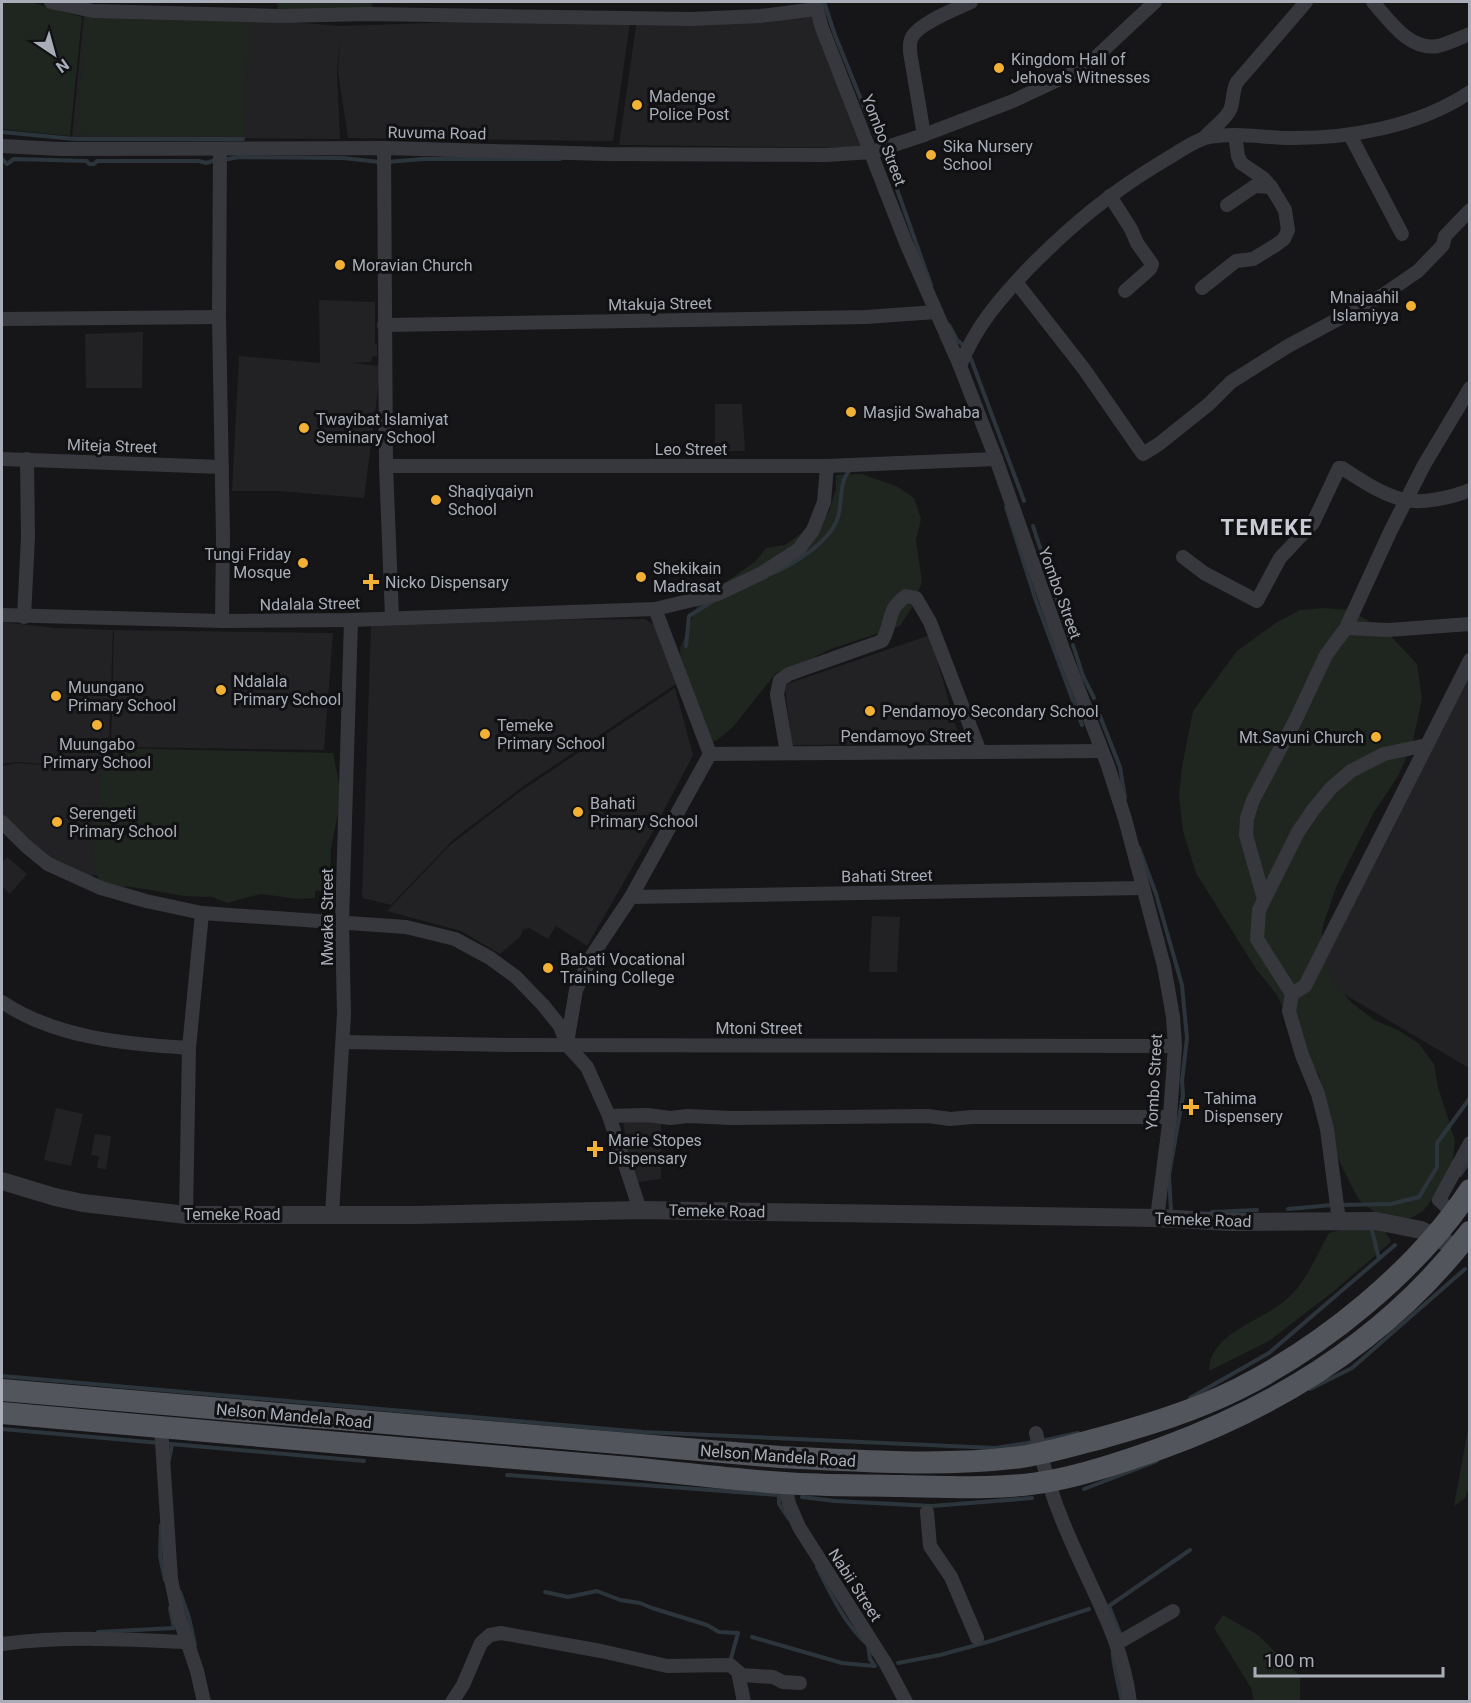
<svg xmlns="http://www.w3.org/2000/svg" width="1471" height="1703" viewBox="0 0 1471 1703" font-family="Roboto,sans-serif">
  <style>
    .built { fill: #222225 }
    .green { fill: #1e261f }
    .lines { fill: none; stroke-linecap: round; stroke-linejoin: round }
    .stream { stroke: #2c353c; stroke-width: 4 }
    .minor { stroke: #37383d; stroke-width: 14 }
    .tertiary { stroke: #37383d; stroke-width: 18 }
    .primary { stroke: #53555c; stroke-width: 22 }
    .poi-dot { fill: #f2b134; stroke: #111113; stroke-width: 2 }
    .labels { text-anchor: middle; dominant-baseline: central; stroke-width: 6; stroke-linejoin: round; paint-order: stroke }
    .poi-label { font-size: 16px; fill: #a8adb8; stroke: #111113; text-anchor: start }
    .street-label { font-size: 16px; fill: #a8adb8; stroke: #111113 }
    .district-label { font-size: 22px; font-weight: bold; letter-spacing: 1.5px; fill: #c9ccd4; stroke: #111113 }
  </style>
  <rect width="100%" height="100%" fill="#161618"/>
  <g class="built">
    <path d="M819 12 864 148 619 145 637 19Z"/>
    <path d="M84 13 253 19 341 26 631 16 613 141 348 138 338 72 340 40 337 72 340 139 72 137Z"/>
    <path d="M319 300 375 302V343L377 344V356L372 357 371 362 350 363 381 366 364 498 279 491H232L239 356 320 363Z"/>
    <path d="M143 332 142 388H86L85 334Z"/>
    <path d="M715 404H742L745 451H715Z"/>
    <path d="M645 619 662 631 679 682 525 785 454 839 391 905 362 898 371 625 428 620Z"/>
    <path d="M2 622 55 628 113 630 108 769 18 762 2 764Z"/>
    <path d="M114 630 333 633 324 750 111 747Z"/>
    <path d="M930 635 958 734 949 744 792 745 785 688 787 684Z"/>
    <path d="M1469 674V1068L1317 978Z"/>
    <path d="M675 688 693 755 652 833 587 946 556 926 548 939 529 928 523 930 520 937 500 954 461 931 387 911 450 845 521 791Z"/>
    <path d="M17 763 110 770 106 875 81 876 39 852 2 816V766Z"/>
    <path d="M7 857 27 874 10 894 2 886V863Z"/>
    <path d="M872 916 900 917 897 972H869Z"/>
    <path d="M56 1108 83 1114 71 1166 44 1160Z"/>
    <path d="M661 1117V1179L632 1183 623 1120Z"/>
    <path d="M95 1134 111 1136 106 1169 97 1168 99 1156 91 1155Z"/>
  </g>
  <g class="green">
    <path d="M2 2H30L82 17 70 136 2 129Z"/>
    <path d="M277 2H372L373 15 279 18Z"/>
    <path d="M85 16 249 21 243 136 77 135Z"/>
    <path d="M862 474 898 487 914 498 921 519 916 540 922 582 913 606 900 626 831 649 804 662 776 673 733 727 717 740 701 746 681 672 680 648 699 601 756 561 766 548 785 545 828 514 836 489V475Z"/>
    <path d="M1323 608 1350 610 1387 632 1417 664 1422 699 1412 745 1398 776 1374 812 1337 885 1324 922 1322 933 1324 958 1335 983 1352 1003 1374 1020 1398 1030 1418 1043 1434 1064 1438 1087 1455 1141 1452 1168 1441 1189 1423 1211 1405 1222 1377 1214 1359 1200 1350 1183 1338 1158 1329 1109 1319 1075 1299 1043 1277 995 1256 969 1196 873 1183 831 1179 795 1182 767 1193 711 1237 651 1277 622 1300 610Z"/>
    <path d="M113 748 333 753 339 783V809L331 848 330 890 315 891V898L298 899 261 894 227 903 212 897 184 896 132 887 101 885C87 852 95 843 99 811 100 794 99 779 102 763L113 758Z"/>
    <path d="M1355 1226 1385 1231 1391 1242 1334 1291 1269 1341 1209 1371C1209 1334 1259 1322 1283 1302 1305 1286 1316 1256 1329 1233Z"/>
    <path d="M1469 1423V1488L1465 1498 1454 1506Z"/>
    <path d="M1223 1615 1258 1635 1300 1676V1701H1254L1251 1688 1214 1628Z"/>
  </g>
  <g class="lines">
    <g class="stream">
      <path d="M824 2 835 35 877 139"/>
      <path d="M2 132 75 139H243"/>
      <path d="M2 159 7 164 14 159 87 161 89 164H94L97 161H199L206 163 216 160"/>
      <path d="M223 160 239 157 343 158 380 162"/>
      <path d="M387 162 423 159H560"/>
      <path d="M889 167 931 285"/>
      <path d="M949 325 957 340 964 346"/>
      <path d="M971 359 1024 501"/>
      <path d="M1006 507 1035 598 1082 725"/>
      <path d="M1033 526 1070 639"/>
      <path d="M771 574C793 565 828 543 837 520 843 505 838 482 850 470"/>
      <path d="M1073 645 1083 676 1094 698"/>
      <path d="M686 646 689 616 713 601"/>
      <path d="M1100 716 1120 767 1125 798"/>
      <path d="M1139 848 1156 894 1182 985 1187 1038 1182 1081 1183 1096 1169 1175 1171 1212"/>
      <path d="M1460 1175 1470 1161"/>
      <path d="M1340 1205 1391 1204 1419 1197 1437 1167V1143L1470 1098"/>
      <path d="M1288 1209 1332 1205"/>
      <path d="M1212 1212 1257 1210"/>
      <path d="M1371 1226 1379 1259"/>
      <path d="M2 1376 643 1432 995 1448 1034 1442"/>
      <path d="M1310 1389 1352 1368 1465 1269"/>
      <path d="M1190 1398 1269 1353 1395 1245"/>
      <path d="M2 1429 364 1461"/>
      <path d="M1041 1441 1078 1433"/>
      <path d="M169 1460 172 1445"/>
      <path d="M507 1475 779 1495V1504L789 1519"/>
      <path d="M1084 1489 1157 1461"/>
      <path d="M802 1497 835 1501 932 1506 1032 1498"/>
      <path d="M161 1525 160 1556 165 1580"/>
      <path d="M817 1567C832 1596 844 1623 868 1645L870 1659 875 1666"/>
      <path d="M180 1592 189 1618 195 1645"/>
      <path d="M545 1592 568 1597 597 1591 620 1600 640 1603 652 1608 707 1625 719 1632 738 1633 730 1662"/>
      <path d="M1105 1606H1109L1190 1550"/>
      <path d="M1109 1606 1121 1636"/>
      <path d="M98 1632 174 1628 170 1608"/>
      <path d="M752 1637 842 1663 874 1666"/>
      <path d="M1113 1650C1111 1659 1120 1689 1122 1702"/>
      <path d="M898 1663 940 1655 991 1641 1089 1609"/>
    </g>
    <g class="minor">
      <path d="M51 2 93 11 280 16 368 14 691 19 760 16 817 9"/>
      <path d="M815 2 822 28 906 243 960 366 996 459 1063 649 1108 766 1125 819 1164 966 1173 1017 1175 1046 1170 1117 1157 1218"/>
      <path d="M1373 2C1389 20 1409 51 1438 46 1448 44 1459 38 1470 34"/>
      <path d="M924 135 910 52C910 46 909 42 912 37 919 23 956 9 971 2"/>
      <path d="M1350 135 1402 234"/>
      <path d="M1204 138C1211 130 1226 119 1230 110 1234 101 1232 91 1237 82L1306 2"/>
      <path d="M2 146 60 149 384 148 606 154 827 155 872 152 924 135 1013 101 1075 72 1096 57 1155 2"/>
      <path d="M384 148 386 466 392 617"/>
      <path d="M220 149 219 317 223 537 222 621"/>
      <path d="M1110 196 1131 229 1137 243 1152 264 1150 269 1125 291"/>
      <path d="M1227 205 1255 186 1271 187"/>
      <path d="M1016 282 1084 369 1143 454 1159 444 1209 404 1231 382 1288 346 1383 295 1418 271 1443 245 1445 236 1470 210"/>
      <path d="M1202 288 1236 261 1253 259 1276 245 1284 239 1288 230 1285 210 1271 187 1263 178 1241 163 1238 156 1235 135"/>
      <path d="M2 319 219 317"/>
      <path d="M384 325 866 317 936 312"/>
      <path d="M960 366C976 326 998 301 1027 270 1071 225 1111 192 1165 160 1177 153 1192 142 1205 138 1232 132 1260 137 1287 138 1347 139 1418 127 1470 92"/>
      <path d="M2 459 222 467"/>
      <path d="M386 466H827L996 459"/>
      <path d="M1183 557 1204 573 1257 601 1280 558 1313 523 1339 468H1342C1361 480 1382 495 1405 500 1423 504 1453 497 1470 490"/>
      <path d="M655 609 710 754"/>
      <path d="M2 615 222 621 351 620 655 609 718 594 762 573 799 549 813 530 824 502 827 466"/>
      <path d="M24 617 28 537 27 459"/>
      <path d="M1346 628 1388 630 1470 624"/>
      <path d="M787 753 777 694 780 680 789 674 882 641C893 624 885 611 906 596L916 598 930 622 980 752"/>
      <path d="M2 822 26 846 48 864 101 888 146 901 202 913 406 927 455 939 490 958 516 977 543 1005 560 1026 567 1045 587 1067 609 1116 640 1210"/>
      <path d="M631 897 1143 888"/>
      <path d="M1264 899 1246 835 1247 818 1253 800 1296 719 1326 655 1346 628 1390 532 1424 465 1470 388"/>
      <path d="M1292 994 1305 986 1470 660"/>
      <path d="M2 1002C56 1038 125 1044 189 1048"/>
      <path d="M343 1042 509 1045 1175 1046"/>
      <path d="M567 1043 576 990 591 957 631 897 710 754 1102 751"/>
      <path d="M609 1116 647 1115 670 1118 688 1116 731 1118 928 1116 950 1119 972 1117H1170"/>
      <path d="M332 1214 344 1014 342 922 351 620"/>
      <path d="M1454 1214 1439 1200 1470 1143"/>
      <path d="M186 1215 189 1048 202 913"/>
      <path d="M1339 1221 1327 1129 1318 1094 1302 1055 1289 1011 1292 994 1257 939 1259 910 1298 832 1313 810 1331 788 1351 771 1384 754 1427 745"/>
      <path d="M161 1427 171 1579 178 1614 197 1671 204 1702"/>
      <path d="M1036 1433C1043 1467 1054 1503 1068 1534 1092 1592 1122 1638 1130 1702"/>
      <path d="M785 1483 789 1504 799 1527 886 1664 906 1702"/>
      <path d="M927 1512 930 1546 951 1577 977 1638"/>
      <path d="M1115 1640H1123L1173 1611"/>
      <path d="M2 1644C63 1636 125 1639 186 1642"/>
      <path d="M738 1672 744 1702"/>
      <path d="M452 1702 463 1685 481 1643 490 1635 501 1633 601 1651 667 1666 730 1665 742 1675 773 1677 783 1682 800 1683"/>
    </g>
    <path class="tertiary" d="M2 1181 55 1197 83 1203 186 1215H414L640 1210 1157 1218 1231 1222 1376 1221 1421 1230 1457 1248"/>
    <g class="primary">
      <path d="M2 1390 780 1457C860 1461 942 1467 1021 1457 1048 1453 1074 1445 1101 1438 1147 1425 1194 1411 1238 1389 1325 1345 1416 1271 1470 1190"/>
      <path d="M2 1413C211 1432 421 1450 630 1468 682 1473 734 1480 785 1483 824 1486 863 1485 902 1486 949 1487 1004 1490 1050 1481 1088 1474 1126 1461 1162 1448 1283 1404 1391 1335 1470 1232"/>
    </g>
  </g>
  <g class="poi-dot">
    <circle cx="999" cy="68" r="6"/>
    <circle cx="637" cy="105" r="6"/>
    <circle cx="931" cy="155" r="6"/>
    <circle cx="340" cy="265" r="6"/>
    <circle cx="1411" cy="306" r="6"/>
    <circle cx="851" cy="412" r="6"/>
    <circle cx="304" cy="428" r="6"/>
    <circle cx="436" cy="500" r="6"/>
    <circle cx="303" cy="563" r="6"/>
    <circle cx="641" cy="577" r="6"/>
    <path d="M368 573h6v6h6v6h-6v6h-6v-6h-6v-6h6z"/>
    <circle cx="221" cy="690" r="6"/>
    <circle cx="56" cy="696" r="6"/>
    <circle cx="870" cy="711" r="6"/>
    <circle cx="97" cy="725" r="6"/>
    <circle cx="485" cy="734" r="6"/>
    <circle cx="1376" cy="737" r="6"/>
    <circle cx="578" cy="812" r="6"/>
    <circle cx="57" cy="822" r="6"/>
    <circle cx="548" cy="968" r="6"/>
    <path d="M1188 1098h6v6h6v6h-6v6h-6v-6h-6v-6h6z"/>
    <path d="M592 1140h6v6h6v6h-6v6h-6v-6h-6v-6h6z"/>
  </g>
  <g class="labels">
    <g class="poi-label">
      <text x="1011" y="59">Kingdom Hall of<tspan x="1011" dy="18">Jehova's Witnesses</tspan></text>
      <text x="649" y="96">Madenge<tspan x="649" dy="18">Police Post</tspan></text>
      <text x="943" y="146">Sika Nursery<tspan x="943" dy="18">School</tspan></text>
      <text x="352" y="265">Moravian Church</text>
      <text x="1399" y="297" text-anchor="end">Mnajaahil<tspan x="1399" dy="18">Islamiyya</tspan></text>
      <text x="863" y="412">Masjid Swahaba</text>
      <text x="316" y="419">Twayibat Islamiyat<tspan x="316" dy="18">Seminary School</tspan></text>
      <text x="448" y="491">Shaqiyqaiyn<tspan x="448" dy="18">School</tspan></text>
      <text x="291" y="554" text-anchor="end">Tungi Friday<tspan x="291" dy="18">Mosque</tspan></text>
      <text x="653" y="568">Shekikain<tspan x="653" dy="18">Madrasat</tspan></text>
      <text x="385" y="582">Nicko Dispensary</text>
      <text x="233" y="681">Ndalala<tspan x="233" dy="18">Primary School</tspan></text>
      <text x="68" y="687">Muungano<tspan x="68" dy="18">Primary School</tspan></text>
      <text x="882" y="711">Pendamoyo Secondary School</text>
      <text x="497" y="725">Temeke<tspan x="497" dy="18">Primary School</tspan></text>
      <text x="1364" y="737" text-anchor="end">Mt.Sayuni Church</text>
      <text x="97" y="744" text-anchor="middle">Muungabo<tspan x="97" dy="18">Primary School</tspan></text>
      <text x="590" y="803">Bahati<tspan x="590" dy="18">Primary School</tspan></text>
      <text x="69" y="813">Serengeti<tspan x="69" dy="18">Primary School</tspan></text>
      <text x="560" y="959">Babati Vocational<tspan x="560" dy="18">Training College</tspan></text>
      <text x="1204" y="1098">Tahima<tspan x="1204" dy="18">Dispensery</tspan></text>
      <text x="608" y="1140">Marie Stopes<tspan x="608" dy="18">Dispensary</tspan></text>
    </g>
    <g class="street-label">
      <text transform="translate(437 133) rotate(1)">Ruvuma Road</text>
      <text transform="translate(884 140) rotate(69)">Yombo Street</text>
      <text transform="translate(660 304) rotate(-1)">Mtakuja Street</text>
      <text transform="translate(112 446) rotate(2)">Miteja Street</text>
      <text x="691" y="449">Leo Street</text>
      <text transform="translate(1060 593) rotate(70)">Yombo Street</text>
      <text transform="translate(310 604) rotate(-1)">Ndalala Street</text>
      <text x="906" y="736">Pendamoyo Street</text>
      <text transform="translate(887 876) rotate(-1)">Bahati Street</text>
      <text transform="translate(327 917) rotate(-90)">Mwaka Street</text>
      <text x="759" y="1028">Mtoni Street</text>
      <text transform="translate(1154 1082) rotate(-87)">Yombo Street</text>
      <text transform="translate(717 1211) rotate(1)">Temeke Road</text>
      <text x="232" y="1214">Temeke Road</text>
      <text transform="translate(1203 1220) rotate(2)">Temeke Road</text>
      <text transform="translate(294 1416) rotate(5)">Nelson Mandela Road</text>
      <text transform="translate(778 1456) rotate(4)">Nelson Mandela Road</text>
      <text transform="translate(855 1585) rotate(57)">Nabii Street</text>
    </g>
    <g class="district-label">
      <text x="1267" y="527">TEMEKE</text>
    </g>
  </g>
  <rect width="1471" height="1703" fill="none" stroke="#a8adb8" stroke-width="6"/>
  <g transform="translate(54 54) rotate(144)" stroke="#111113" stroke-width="4.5" paint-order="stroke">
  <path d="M0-4.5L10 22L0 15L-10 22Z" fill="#a8adb8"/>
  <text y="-9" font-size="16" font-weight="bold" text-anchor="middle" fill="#a8adb8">N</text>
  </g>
  <path d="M1255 1667v9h188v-9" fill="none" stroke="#a8adb8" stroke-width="3"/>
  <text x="1264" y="1667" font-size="18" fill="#a8adb8" stroke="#111113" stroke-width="4.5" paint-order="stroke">100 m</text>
</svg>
